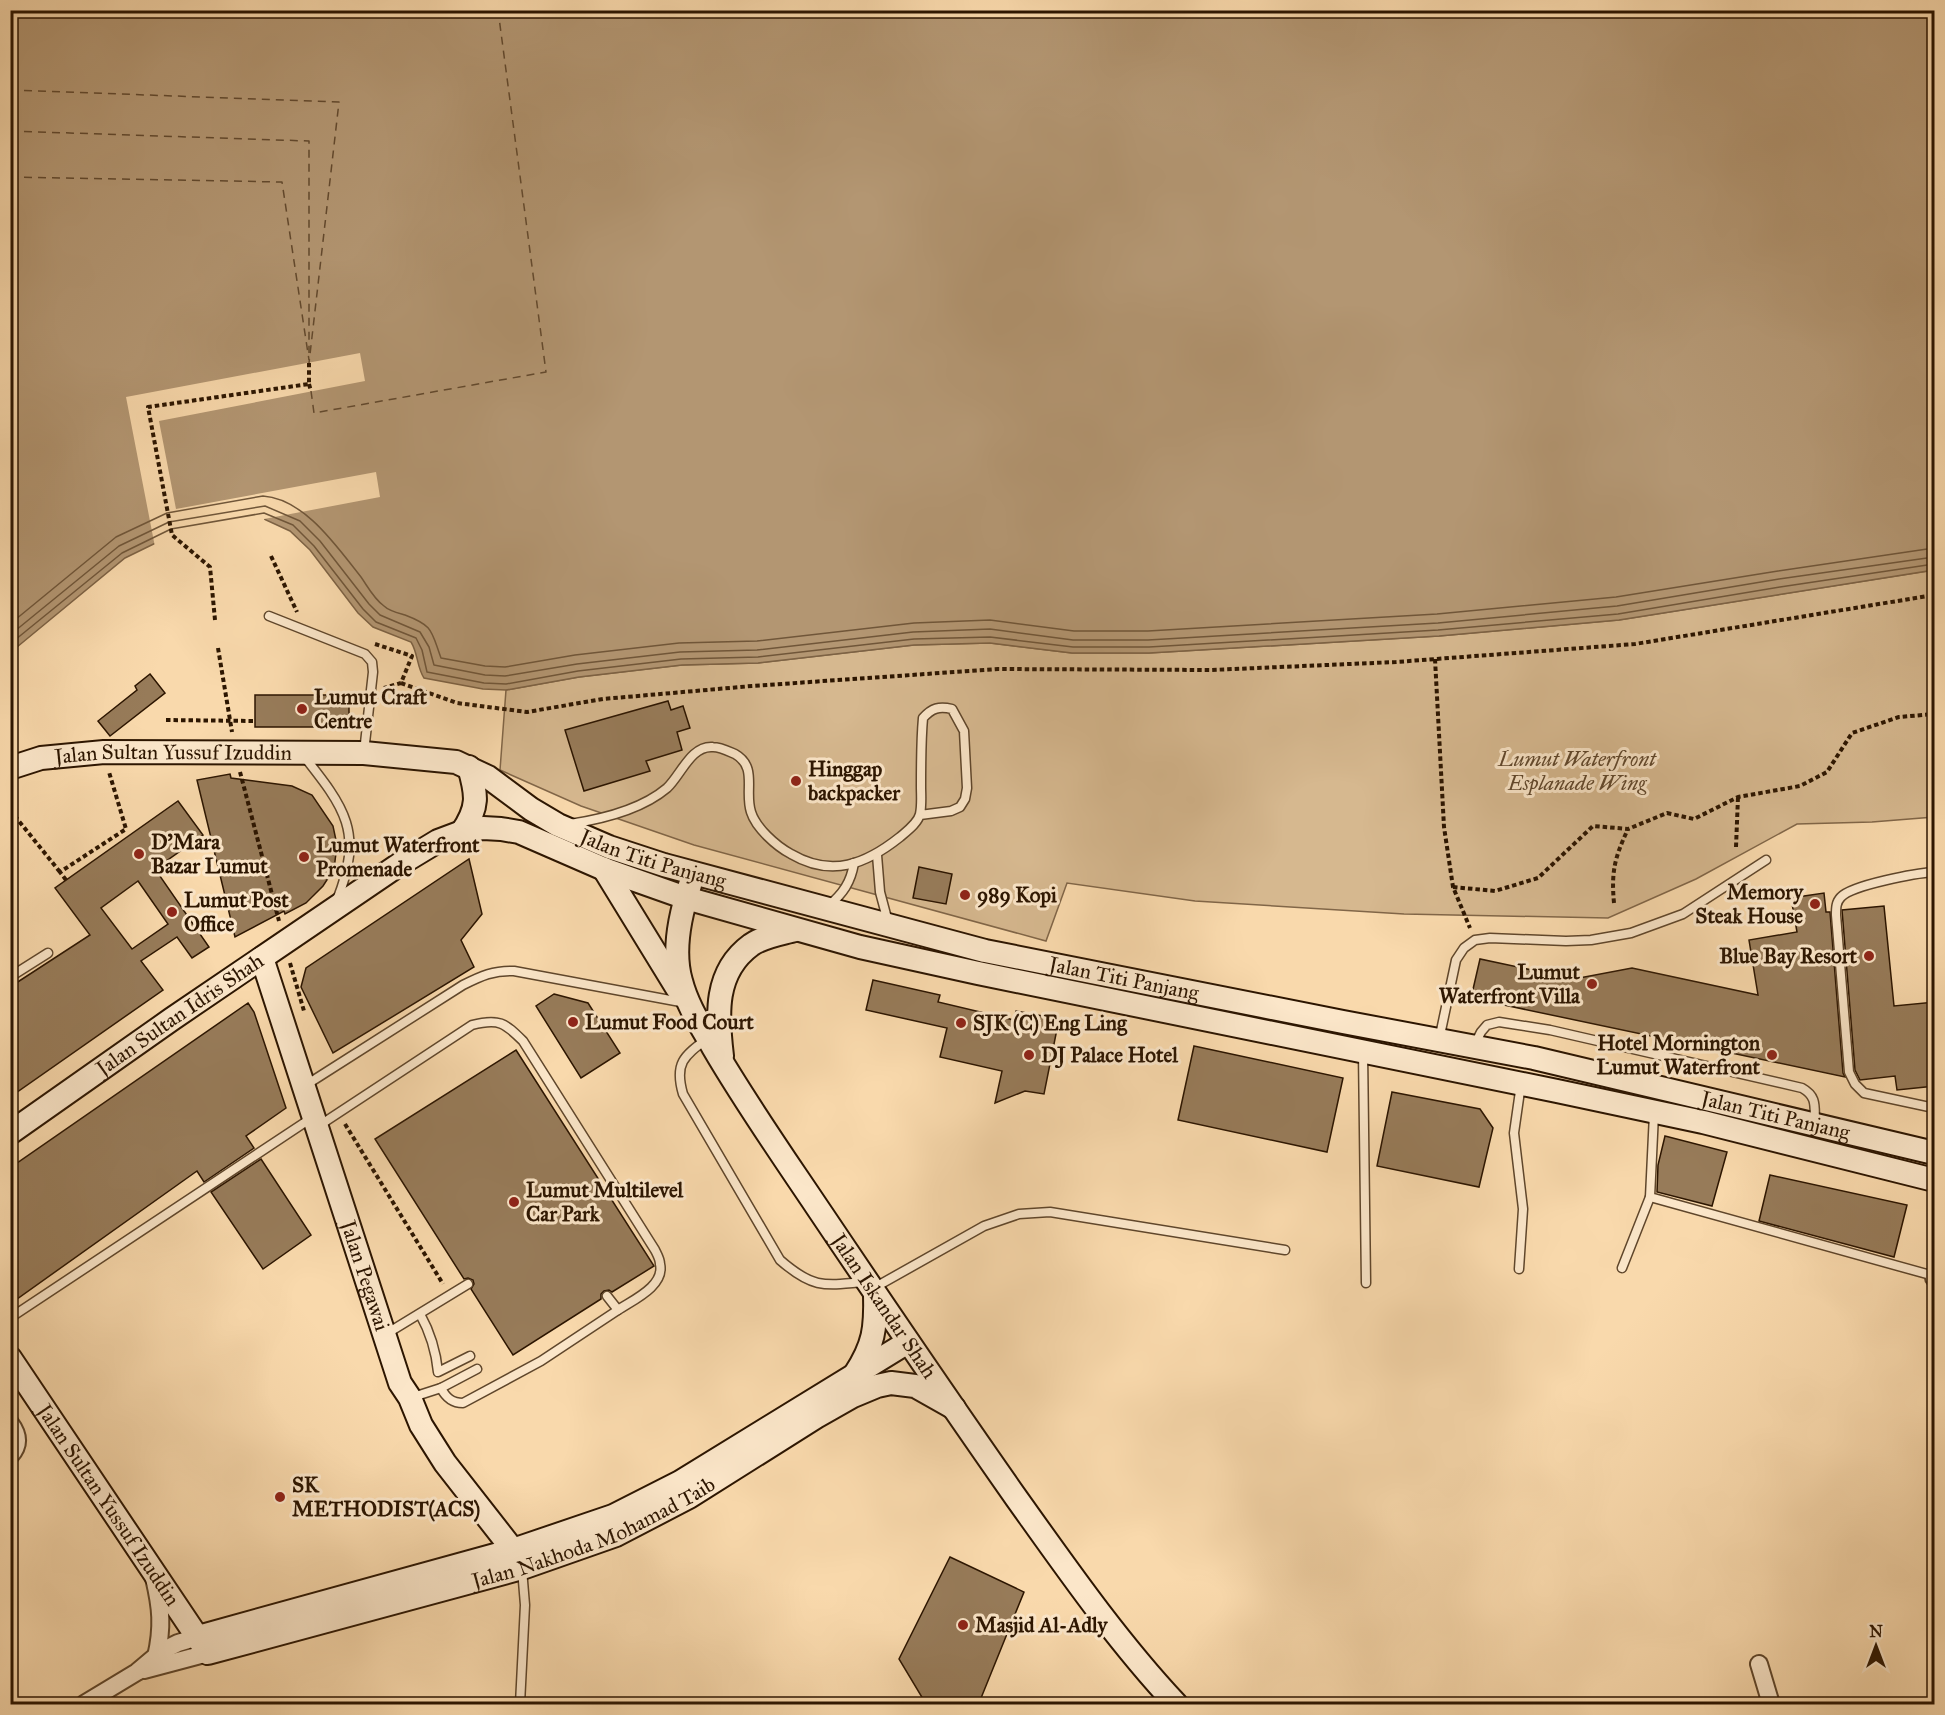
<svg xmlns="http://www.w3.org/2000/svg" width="1945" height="1715" viewBox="0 0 1945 1715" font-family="'IM FELL Great Primer',serif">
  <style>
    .green { fill: #d6b88f; stroke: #816648; stroke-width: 1.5 }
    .water { fill: #b39672; stroke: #7d6244; stroke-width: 1.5 }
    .pier { fill: #f9d9ac }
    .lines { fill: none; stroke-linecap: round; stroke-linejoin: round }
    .shore { stroke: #705639; stroke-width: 1.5 }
    .ferry { stroke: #62492e; stroke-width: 1.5; stroke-dasharray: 8 6; stroke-linecap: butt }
    .building { fill: #977b59; stroke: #2c1500; stroke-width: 1.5; fill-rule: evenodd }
    .lane-casing { stroke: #5f462b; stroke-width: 11 }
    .street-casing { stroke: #5f462b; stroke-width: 20 }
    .secondary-casing { stroke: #2c1500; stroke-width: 26 }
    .path { stroke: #2c1500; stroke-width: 4; stroke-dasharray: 4.5 3; stroke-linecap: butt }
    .lane { stroke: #fbe6c9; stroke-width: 8 }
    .street { stroke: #fbe6c9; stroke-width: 16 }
    .secondary { stroke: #fbe6c9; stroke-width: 22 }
    .poi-dot { fill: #8f2418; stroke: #fbe6c9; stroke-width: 2 }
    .labels { text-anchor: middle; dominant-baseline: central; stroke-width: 6; stroke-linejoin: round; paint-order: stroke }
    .poi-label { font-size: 21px; font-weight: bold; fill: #2c1500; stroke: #fbe6c9; text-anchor: start }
    .street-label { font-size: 21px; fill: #2c1500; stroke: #fbe6c9 }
    .park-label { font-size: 21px; font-style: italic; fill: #5f462b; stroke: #fbe6c9 }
  </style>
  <rect width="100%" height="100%" fill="#f9d9ac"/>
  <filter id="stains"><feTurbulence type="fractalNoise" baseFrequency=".00333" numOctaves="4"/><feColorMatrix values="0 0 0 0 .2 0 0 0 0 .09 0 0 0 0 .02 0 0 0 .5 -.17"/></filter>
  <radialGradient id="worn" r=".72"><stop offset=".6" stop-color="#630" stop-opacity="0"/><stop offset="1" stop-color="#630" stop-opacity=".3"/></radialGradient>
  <path class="green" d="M1934 570V817L1872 822 1797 824 1696 879 1608 918 1404 914 1195 901 1067 883 1046 941 694 845 581 806 500 770 506 690 579 677 682 665 758 663 914 645 990 643 1072 653H1149L1439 636 1619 620Z"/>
  <path class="water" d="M11 11H1934V570L1619 620 1439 636 1149 653H1072L990 643 914 645 758 663 682 665 579 677 506 690 483 689 424 678C417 668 418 653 411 642L373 627 358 613 310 550 290 531 264 519 172 535 125 558 11 652Z"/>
  <path class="pier" d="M360 353 365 381 159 421 176 509 376 472 380 497 264 519 265 523 173 538 155 547 126 397Z"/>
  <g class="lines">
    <g class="shore">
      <path d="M10 624 116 537 167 513 263 496C305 499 337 547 361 577 368 587 374 599 384 606 389 611 398 613 405 615 434 626 431 631 441 658L485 666 505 667 575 655 679 643 757 641 914 623 990 620 1074 631H1148L1437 614 1616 597 1778 571 1934 548"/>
      <path d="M10 635 119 546 169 522 265 506 300 521 320 541 369 604 380 615 420 632 429 647 434 665 485 675 505 676 577 664 680 652 757 650 913 632 990 629 1073 640H1148L1438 623 1617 606 1779 579 1934 557"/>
      <path d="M10 644 122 553 171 529 264 513 293 525 314 546 363 609 376 622 416 638 422 650 427 672 484 683 506 684 578 671 681 659 758 657 914 639 990 637 1073 647H1149L1438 630 1618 614 1780 587 1934 564"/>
    </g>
    <g class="ferry">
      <path d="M10 90 339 102 309 363"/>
      <path d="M10 131 309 141V353"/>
      <path d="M10 177 282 182 309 360"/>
      <path d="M311 391 314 413 546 372 498 10"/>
    </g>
  </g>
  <g class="building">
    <path d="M150 674 165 693 110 736 98 721 137 690 135 686Z"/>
    <rect x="255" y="695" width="94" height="32"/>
    <path d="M668 701 671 710 683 706 690 728 677 732 682 750 646 761 650 771 584 791 565 730Z"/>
    <path d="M230 774 231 778 292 786 312 795 333 826 337 845 334 869 323 886 306 903 285 914 284 911 235 937 197 780Z"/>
    <path d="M178 801 203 835 155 869 209 947 192 958 177 937 141 961 163 990 10 1097V987L90 935 55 888ZM138 881 168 924 132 949 101 908Z"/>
    <path d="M469 859 482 914 461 940 474 967 333 1053 301 987 306 968Z"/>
    <path d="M919 867 952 874 946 904 913 898Z"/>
    <path d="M1824 893 1826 912H1830L1843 1073 1845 1077 1471 998 1480 959 1574 979 1632 968 1758 995 1749 940 1797 932 1791 898Z"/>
    <path d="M1884 906 1894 1006 1935 1002V1086L1897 1090 1895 1076 1860 1080 1855 1070 1842 910Z"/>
    <path d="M873 980 940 995 938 1002 1014 1020 1016 1011 1059 1019 1044 1094 1025 1091 995 1103 1002 1071 940 1057 947 1028 866 1010Z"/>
    <path d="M554 994 588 1003 620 1053 581 1078 536 1006Z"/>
    <path d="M248 1003 254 1012 286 1108 246 1136 254 1148 204 1182 197 1171 10 1304V1168Z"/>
    <path d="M1194 1046 1343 1078 1327 1152 1178 1120Z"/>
    <path d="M516 1050 654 1266 612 1292 609 1290 604 1291 601 1294V1299L513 1355 471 1289 474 1284 473 1280 468 1278 464 1279 375 1139Z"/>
    <path d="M1392 1092 1480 1109 1493 1128 1479 1187 1377 1166Z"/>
    <path d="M1665 1136 1727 1152 1712 1206 1657 1192 1658 1165Z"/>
    <path d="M261 1159 311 1235 263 1269 211 1192Z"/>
    <path d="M1770 1175 1907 1205 1894 1257 1759 1221Z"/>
    <path d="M950 1557 1024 1592 979 1703 926 1704 899 1659Z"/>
  </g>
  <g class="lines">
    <g class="lane-casing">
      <g id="lane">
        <path d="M269 616 365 654 372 662 373 672 364 752"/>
        <path d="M303 755C345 808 364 832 337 900"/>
        <path d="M570 824C603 819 641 810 667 788 681 775 691 745 713 747 720 747 728 751 735 754 758 767 744 791 751 812 756 828 776 846 791 854 832 878 866 864 900 837 907 831 918 823 920 814 922 805 921 795 921 786 921 763 921 740 923 718 932 708 939 706 952 709L964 731 967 788 965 799 960 807 951 811 920 815"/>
        <path d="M877 855 880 892 888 922"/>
        <path d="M1934 872C1917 873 1852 885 1841 897 1836 902 1836 908 1836 915L1849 1072 1855 1084 1864 1093 1934 1108"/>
        <path d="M828 906C843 894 851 882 854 863"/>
        <path d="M10 977 48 953"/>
        <path d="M708 1038C684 1056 674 1063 683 1094L780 1260C812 1288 823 1286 864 1282"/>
        <path d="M1439 1040 1456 960 1464 948 1475 940 1490 938 1566 941 1591 940 1631 933 1683 914 1766 860"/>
        <path d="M1474 1046 1481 1032 1487 1025 1499 1022 1550 1030 1802 1088C1818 1097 1814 1107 1815 1123"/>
        <path d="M1363 1052 1366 1283"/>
        <path d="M306 1085 463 985C481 976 494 970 514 971L686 1003"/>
        <path d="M1654 1114 1650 1197 1934 1276"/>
        <path d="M317 1127 472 1025C499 1018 505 1023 523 1041L655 1250C657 1254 660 1259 660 1264 665 1286 633 1300 618 1310L607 1296"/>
        <path d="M1622 1268 1650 1197"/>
        <path d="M1519 1269 1523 1209 1514 1133 1521 1084"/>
        <path d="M872 1289 984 1226 1019 1214 1050 1212 1285 1250"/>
        <path d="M420 1314C430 1332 436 1351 438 1372L470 1356"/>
        <path d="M10 1318 313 1117"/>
        <path d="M386 1334 468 1284"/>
        <path d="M441 1388C446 1398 452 1403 463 1403L541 1361 618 1310"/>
        <path d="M410 1398 441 1388 477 1369"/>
        <path d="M520 1704 525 1605 522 1569"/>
      </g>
    </g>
    <g class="street-casing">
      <g id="street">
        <path d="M1934 1275V1278"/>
        <path d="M10 1423C19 1435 20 1445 10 1456"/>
        <path d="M154 1578C161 1607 163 1627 156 1657"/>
        <path d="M1759 1664 1771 1704"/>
        <path d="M144 1670 208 1653"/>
        <path d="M84 1704 137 1672 162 1651 178 1643 198 1637"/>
      </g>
    </g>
    <g class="secondary-casing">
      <g id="secondary">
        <path id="s1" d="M10 768 41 758 104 752 364 753 456 762 488 777 531 809 558 825 609 847 664 865 985 951 1343 1022 1534 1058 1934 1153"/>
        <path d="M462 832C479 807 477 795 469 767"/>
        <path d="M604 869 677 988"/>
        <path id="s2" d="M690 885C680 915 672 950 681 981 687 1005 701 1026 713 1047 745 1102 782 1155 817 1207 883 1305 949 1402 1017 1499 1067 1569 1117 1641 1176 1704"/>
        <path id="s3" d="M262 958 400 1383 410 1398 421 1425 445 1463 513 1550 519 1563"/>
        <path d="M722 1056C717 1015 714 972 751 945 764 936 780 934 795 930"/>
        <path id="s4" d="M10 1133 172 1019 400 864 438 841 462 832 483 828 501 829 519 832 604 869 686 898 860 947 978 973 1557 1091 1703 1122 1934 1180"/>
        <path id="s5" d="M10 1358 208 1653 522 1568 616 1535 689 1497 816 1417 853 1396 877 1386 891 1383 915 1386 954 1408"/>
        <path d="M855 1374C874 1345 876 1328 875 1294"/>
        <path d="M198 1637 513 1550 613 1516 680 1482 908 1342"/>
      </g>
    </g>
    <g class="path">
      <path d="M309 384 311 391"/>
      <path d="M271 556 297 612"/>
      <path d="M215 620 210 567 172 535 148 407 309 384V363"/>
      <path d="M375 644 412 656 401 683 384 688"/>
      <path d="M218 648 232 732"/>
      <path d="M1435 659 1444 827 1453 887 1470 928"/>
      <path d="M401 683 457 703 527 712 603 699 752 686 998 669 1211 670 1396 662 1635 644 1934 595"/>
      <path d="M166 720 255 721"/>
      <path d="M240 772 279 921"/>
      <path d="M10 810 60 872"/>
      <path d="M1736 847 1738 797"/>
      <path d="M66 880 60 872 126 829 109 772"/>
      <path d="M1453 887 1495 891 1538 878 1593 826 1628 829 1667 813 1694 819 1738 797 1800 786 1827 772 1852 733 1899 717 1934 714"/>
      <path d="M1614 903C1611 871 1615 857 1628 829"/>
      <path d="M290 963 304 1011"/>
      <path d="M345 1124 443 1284"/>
    </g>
    <use href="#lane" class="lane"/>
    <use href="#street" class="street"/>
    <use href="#secondary" class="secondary"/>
  </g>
  <g class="poi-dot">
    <circle cx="302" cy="709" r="6"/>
    <circle cx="796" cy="781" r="6"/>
    <circle cx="139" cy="854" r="6"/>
    <circle cx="304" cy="857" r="6"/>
    <circle cx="965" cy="895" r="6"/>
    <circle cx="1815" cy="904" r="6"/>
    <circle cx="172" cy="912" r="6"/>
    <circle cx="1869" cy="956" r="6"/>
    <circle cx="1592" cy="984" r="6"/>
    <circle cx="573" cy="1022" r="6"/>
    <circle cx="961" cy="1023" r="6"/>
    <circle cx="1029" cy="1055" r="6"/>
    <circle cx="1772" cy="1055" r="6"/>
    <circle cx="514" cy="1202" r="6"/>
    <circle cx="280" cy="1497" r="6"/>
    <circle cx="963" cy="1625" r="6"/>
  </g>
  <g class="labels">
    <g class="poi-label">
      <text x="314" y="697">Lumut Craft<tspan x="314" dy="24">Centre</tspan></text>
      <text x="808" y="769">Hinggap<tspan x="808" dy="24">backpacker</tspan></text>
      <text x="151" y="842">D'Mara<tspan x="151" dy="24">Bazar Lumut</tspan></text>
      <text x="316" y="845">Lumut Waterfront<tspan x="316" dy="24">Promenade</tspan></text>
      <text x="1803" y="892" text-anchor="end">Memory<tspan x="1803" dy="24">Steak House</tspan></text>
      <text x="977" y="895">989 Kopi</text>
      <text x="184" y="900">Lumut Post<tspan x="184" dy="24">Office</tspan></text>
      <text x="1857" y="956" text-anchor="end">Blue Bay Resort</text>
      <text x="1580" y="972" text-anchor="end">Lumut<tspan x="1580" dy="24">Waterfront Villa</tspan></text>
      <text x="585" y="1022">Lumut Food Court</text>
      <text x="973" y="1023">SJK (C) Eng Ling</text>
      <text x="1760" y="1043" text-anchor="end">Hotel Mornington<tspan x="1760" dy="24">Lumut Waterfront</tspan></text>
      <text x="1041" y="1055">DJ Palace Hotel</text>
      <text x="526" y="1190">Lumut Multilevel<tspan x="526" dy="24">Car Park</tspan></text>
      <text x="292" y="1485">SK<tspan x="292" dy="24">METHODIST(ACS)</tspan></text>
      <text x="975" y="1625">Masjid Al-Adly</text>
    </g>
    <g class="street-label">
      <text stroke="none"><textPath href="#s1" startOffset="165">Jalan Sultan Yussuf Izuddin</textPath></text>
      <text stroke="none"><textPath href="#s1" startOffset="670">Jalan Titi Panjang</textPath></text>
      <text stroke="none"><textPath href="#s1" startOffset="1156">Jalan Titi Panjang</textPath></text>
      <text stroke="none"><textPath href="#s4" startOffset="207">Jalan Sultan Idris Shah</textPath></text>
      <text stroke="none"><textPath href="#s1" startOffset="1822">Jalan Titi Panjang</textPath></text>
      <text stroke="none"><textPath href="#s3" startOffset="334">Jalan Pegawai</textPath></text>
      <text stroke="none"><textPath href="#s2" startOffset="482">Jalan Iskandar Shah</textPath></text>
      <text stroke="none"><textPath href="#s5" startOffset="177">Jalan Sultan Yussuf Izuddin</textPath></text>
      <text stroke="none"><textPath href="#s5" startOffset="760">Jalan Nakhoda Mohamad Taib</textPath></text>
    </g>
    <g class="park-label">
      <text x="1577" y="759">Lumut Waterfront<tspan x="1577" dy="24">Esplanade Wing</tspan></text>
    </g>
  </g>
  <rect width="1945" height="1715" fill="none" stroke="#f9d9ac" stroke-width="36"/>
  <rect x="12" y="12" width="1921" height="1691" fill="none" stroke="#2c1500" stroke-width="3"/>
  <rect x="18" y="18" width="1909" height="1679" fill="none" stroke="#2c1500" stroke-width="1.5"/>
  <g transform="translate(1876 1646)" stroke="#fbe6c9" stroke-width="4.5" paint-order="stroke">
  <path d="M0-4.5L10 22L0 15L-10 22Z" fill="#2c1500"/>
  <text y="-9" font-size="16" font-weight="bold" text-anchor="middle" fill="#2c1500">N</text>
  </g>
  <rect width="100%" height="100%" filter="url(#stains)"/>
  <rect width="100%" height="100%" fill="url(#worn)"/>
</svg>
